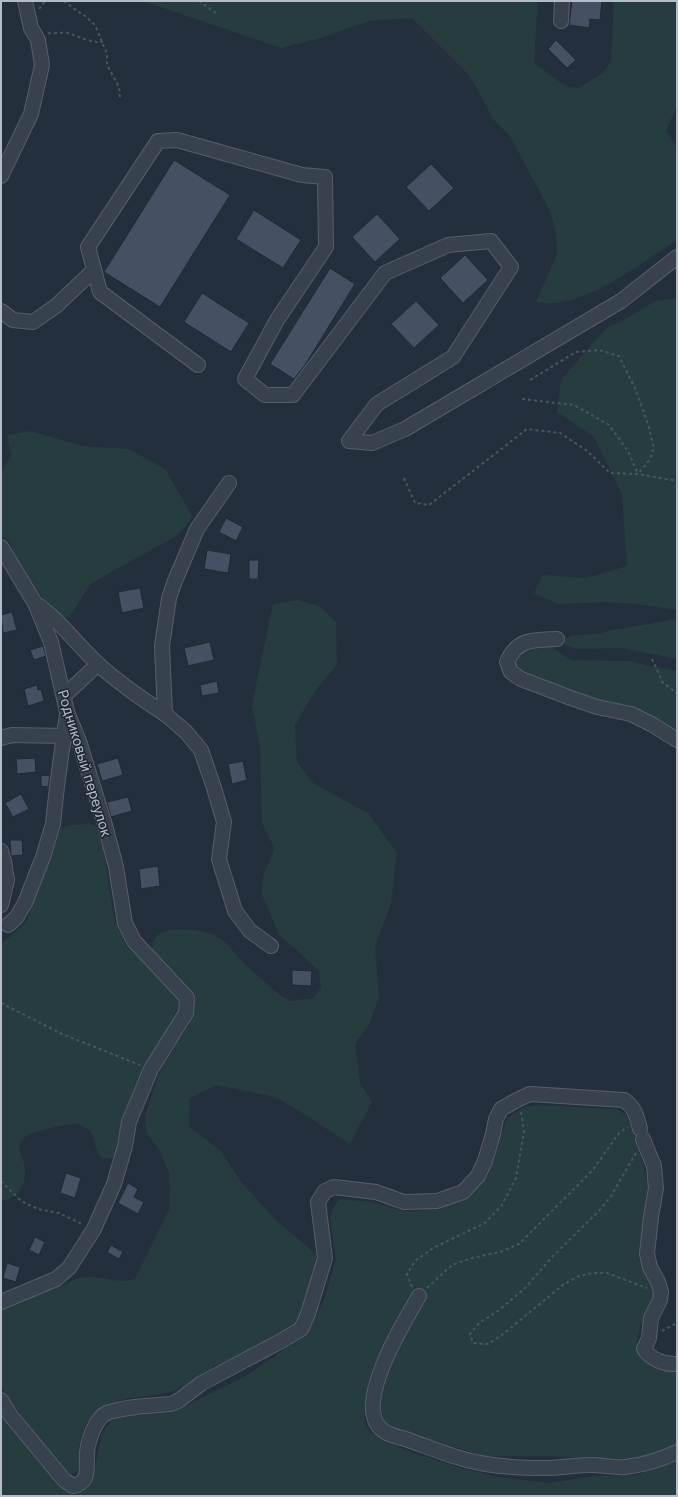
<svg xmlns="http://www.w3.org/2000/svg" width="678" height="1497" viewBox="0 0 678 1497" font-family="Inter,sans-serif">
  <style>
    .green { fill: #263c3f }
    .building { fill: #455162; stroke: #1f2835 }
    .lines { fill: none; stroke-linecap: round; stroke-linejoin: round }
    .minor-casing { stroke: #565f6c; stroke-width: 16 }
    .path { stroke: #44595c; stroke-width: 2; stroke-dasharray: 3 3; stroke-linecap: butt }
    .minor { stroke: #38414e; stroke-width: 14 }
    .labels { text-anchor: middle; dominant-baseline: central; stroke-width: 3; stroke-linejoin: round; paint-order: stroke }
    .street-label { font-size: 14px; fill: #b4bcc9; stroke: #1d2633 }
  </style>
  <rect width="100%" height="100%" fill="#242f3e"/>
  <g class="green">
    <path d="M143 1H538L534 63 567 87 578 88 603 73 611 61 614 1H677V106L666 131 677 148V240C643 262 595 300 554 303 548 304 542 303 536 302L557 254 556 236 551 213 510 136 493 119 470 76 412 18 369 21 321 38 281 48Z"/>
    <path d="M677 298V610L637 604 606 602 558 604 534 593 543 575 586 578 627 566 622 494 594 437 557 412 561 380 605 329 626 319 655 301Z"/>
    <path d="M30 431 82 446 129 449 165 469 192 516 186 526 176 536 90 584 73 612 69 617 60 616 43 598 19 564 9 541 1 535V472L11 456 7 435Z"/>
    <path d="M298 600 321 607 336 622 337 665 315 691 295 725 297 762 314 784 368 813 397 853 391 903 375 947 379 997 369 1025 355 1044 360 1083 372 1102 350 1144 298 1110 275 1097 216 1085 190 1098 189 1126 222 1152 241 1182 278 1222 317 1255C312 1273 306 1308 294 1323 279 1341 233 1356 212 1368 200 1374 182 1389 170 1392 147 1398 109 1396 92 1415 85 1423 80 1438 79 1448 79 1457 80 1464 77 1472L69 1474 33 1432 1 1386V1307C20 1299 40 1293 60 1286 66 1284 73 1280 80 1278 98 1274 118 1285 135 1279L170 1208 169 1173 159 1149 146 1133V1113L161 1069 189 1025 194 1010 193 995 153 952C151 943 153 937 162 933 175 926 206 930 218 937 226 942 234 952 240 959 256 974 271 989 289 1001L313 998 321 988 319 971 279 934 262 895 263 875 273 854 274 847 262 823 260 749 252 704 273 604Z"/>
    <path d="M677 619V659L621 648 576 649 568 646 565 643 566 639 572 635 597 634 612 630Z"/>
    <path d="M551 643 556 650 571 660 627 661 677 671V733L513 669 514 653 522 648Z"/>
    <path d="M89 824 97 827 103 846 114 918 126 944 182 1002V1011L118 1154 112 1158 103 1159C93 1151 96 1136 89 1130 86 1128 81 1125 78 1124 70 1123 34 1131 27 1135 25 1137 21 1142 20 1145 18 1150 22 1155 23 1160 29 1178 22 1198 1 1201V944L17 931 26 922 36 897 60 828 69 825Z"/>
    <path d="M533 1105 617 1109 626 1115 631 1126 643 1163 649 1189 644 1216 641 1254 656 1288V1298L640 1326 637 1342V1353L652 1366 673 1371 677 1370V1445L657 1455 624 1459 549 1456H486L385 1427C383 1422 380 1417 379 1413 375 1378 409 1327 425 1297L415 1287 406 1302 393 1330 373 1367 364 1414 366 1427 377 1437 405 1450 465 1469 497 1477 550 1483 593 1476 638 1475 677 1458V1496H1V1408L67 1490 78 1493 85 1489 93 1480 101 1435 111 1421 127 1416 171 1413 246 1376 306 1334 315 1319 324 1299 336 1259 330 1218 333 1208 339 1199 372 1202 401 1210 414 1212 442 1206 468 1198 488 1176 507 1118 523 1108Z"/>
  </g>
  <g class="building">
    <path d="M572 1H602L600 20 590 19 589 28 569 25Z"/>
    <path d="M556 40 576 60 567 68 548 49Z"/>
    <path d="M174 160 230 195 160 307 104 272Z"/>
    <path d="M431 164 454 188 429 211 406 187Z"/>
    <path d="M254 210 301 240 283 268 236 239Z"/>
    <path d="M377 214 400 239 375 262 352 237Z"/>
    <path d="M465 255 488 280 463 303 440 278Z"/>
    <path d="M330 268 355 284 305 365 294 379 270 364Z"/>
    <path d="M202 293 249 323 231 352 184 322Z"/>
    <path d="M416 301 439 325 414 348 391 324Z"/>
    <path d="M226 518 243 527 236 541 219 532Z"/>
    <path d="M207 550 231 554 228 573 204 569Z"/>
    <path d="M249 560H259L258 579H249Z"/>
    <path d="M140 588 144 608 122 613 118 592Z"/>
    <path d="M12 612 17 630 3 633 1 615Z"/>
    <path d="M210 642 214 660 188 666 184 648Z"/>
    <path d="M43 646 46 656 34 660 30 650Z"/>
    <path d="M217 681 219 693 202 696 200 685Z"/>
    <path d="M37 685 38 690 41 689 44 701 28 706 24 689Z"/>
    <path d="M35 758 36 772 17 774 16 759Z"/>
    <path d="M118 758 123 775 102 781 97 764Z"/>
    <path d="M243 761 247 780 232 784 228 764Z"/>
    <path d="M41 775 50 776 48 787 41 786Z"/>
    <path d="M21 794 29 809 13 817 5 803Z"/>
    <path d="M128 797 132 811 111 817 107 802Z"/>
    <path d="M10 840H22L23 855 11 856Z"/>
    <path d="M158 866 160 886 141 889 139 869Z"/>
    <path d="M292 970 312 971 311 986 292 985Z"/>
    <path d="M66 1173 81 1178 75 1198 60 1193Z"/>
    <path d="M128 1183 138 1189 134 1197 144 1202 138 1214 118 1203Z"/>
    <path d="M35 1237 45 1242 39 1255 29 1250Z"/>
    <path d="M111 1245 123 1252 119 1259 107 1252Z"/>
    <path d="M7 1263 20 1267 16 1282 3 1278Z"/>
  </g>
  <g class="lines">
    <g class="minor-casing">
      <g id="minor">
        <path d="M561 21 562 1"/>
        <path d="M1 176 31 114 42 65 38 40 31 28 25 1"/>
        <path d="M1 311 13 320 33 322 56 306 94 270"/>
        <path d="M198 365 100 292 88 247 158 141 177 140 302 175 325 177 326 247 277 320 245 379 265 395H293L385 273 448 245 491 241 511 267 453 357 377 404 349 441 372 443 405 429 621 301 677 257"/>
        <path d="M229 483 197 529 174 583 169 598 162 646 165 714 186 732 201 750 214 788 224 822 219 859 235 911 250 931 271 946"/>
        <path d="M1 547 35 603 51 642 67 712 79 741 105 825 116 867 125 923 134 941 187 998 186 1013 151 1069 129 1122 125 1146 114 1184 94 1229 69 1268 56 1279 1 1302"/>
        <path d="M35 603C60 620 77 645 99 665 120 684 142 699 165 714"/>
        <path d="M557 639C534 640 517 638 507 662L511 672 521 679 571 698 597 707 631 714 653 725 677 740"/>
        <path d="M64 696 98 664"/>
        <path d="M1 738 12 735 65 736"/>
        <path d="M1 851 4 861 7 880 1 905"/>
        <path d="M8 925 16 918 25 903 43 857 53 824 57 786 67 714"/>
        <path d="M643 1139 654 1166 656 1188 651 1217 647 1254 650 1267 658 1282 661 1292 660 1300 651 1318 649 1338 644 1349C650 1359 665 1365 677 1364"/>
        <path d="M419 1296C404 1322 359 1395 377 1424 384 1436 399 1436 411 1441 436 1450 460 1460 486 1464 504 1467 525 1468 543 1468 560 1468 576 1465 592 1465 603 1465 614 1468 625 1467 644 1465 660 1460 677 1452"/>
        <path d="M1 1400 11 1416 64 1480 73 1486C91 1482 86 1467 87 1453 88 1441 95 1418 107 1413 125 1406 151 1406 171 1404L178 1401 202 1383 281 1341 301 1329 308 1314 325 1258 318 1202 325 1191 334 1187 376 1192 404 1202 437 1201 463 1192 478 1176 485 1161 493 1134 496 1119 501 1109 517 1100 530 1094 624 1100C635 1107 637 1117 640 1129"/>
      </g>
    </g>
    <g class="path">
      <path d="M64 1 77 11 85 16 95 25 107 54V65L119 87 120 98"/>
      <path d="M199 1 216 13"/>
      <path d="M39 9 45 1"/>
      <path d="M48 33C54 34 61 32 67 33 79 36 90 43 103 42"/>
      <path d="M530 380 576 352 599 350 619 356 635 388 648 424 654 448 650 459 638 474"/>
      <path d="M522 399 574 405 609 425 628 451 638 474"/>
      <path d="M404 478 415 503 429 505 527 429 560 433 586 450 610 473 638 474 677 481"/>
      <path d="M652 659 663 683 677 693"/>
      <path d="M1 1003 62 1034 140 1065"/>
      <path d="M636 1153 611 1196 599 1211 553 1256 524 1289 498 1311 479 1323 470 1334 473 1343 488 1344 502 1335 564 1284 579 1276 592 1273H607L647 1288"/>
      <path d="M1 1181 21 1201 38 1209 59 1213 82 1224"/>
      <path d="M412 1287 407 1274 415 1261 433 1248 485 1223 502 1205 516 1178 524 1132 521 1112"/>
      <path d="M427 1288 452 1265 472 1258 500 1252 519 1244 592 1171 619 1133 628 1127"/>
      <path d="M662 1331 677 1323"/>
    </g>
    <use href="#minor" class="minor"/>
  </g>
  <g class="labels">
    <g class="street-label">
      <text transform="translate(85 763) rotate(73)">Родниковый переулок</text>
    </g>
  </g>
  <rect width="678" height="1497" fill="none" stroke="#b4bcc9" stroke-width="4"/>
</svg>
